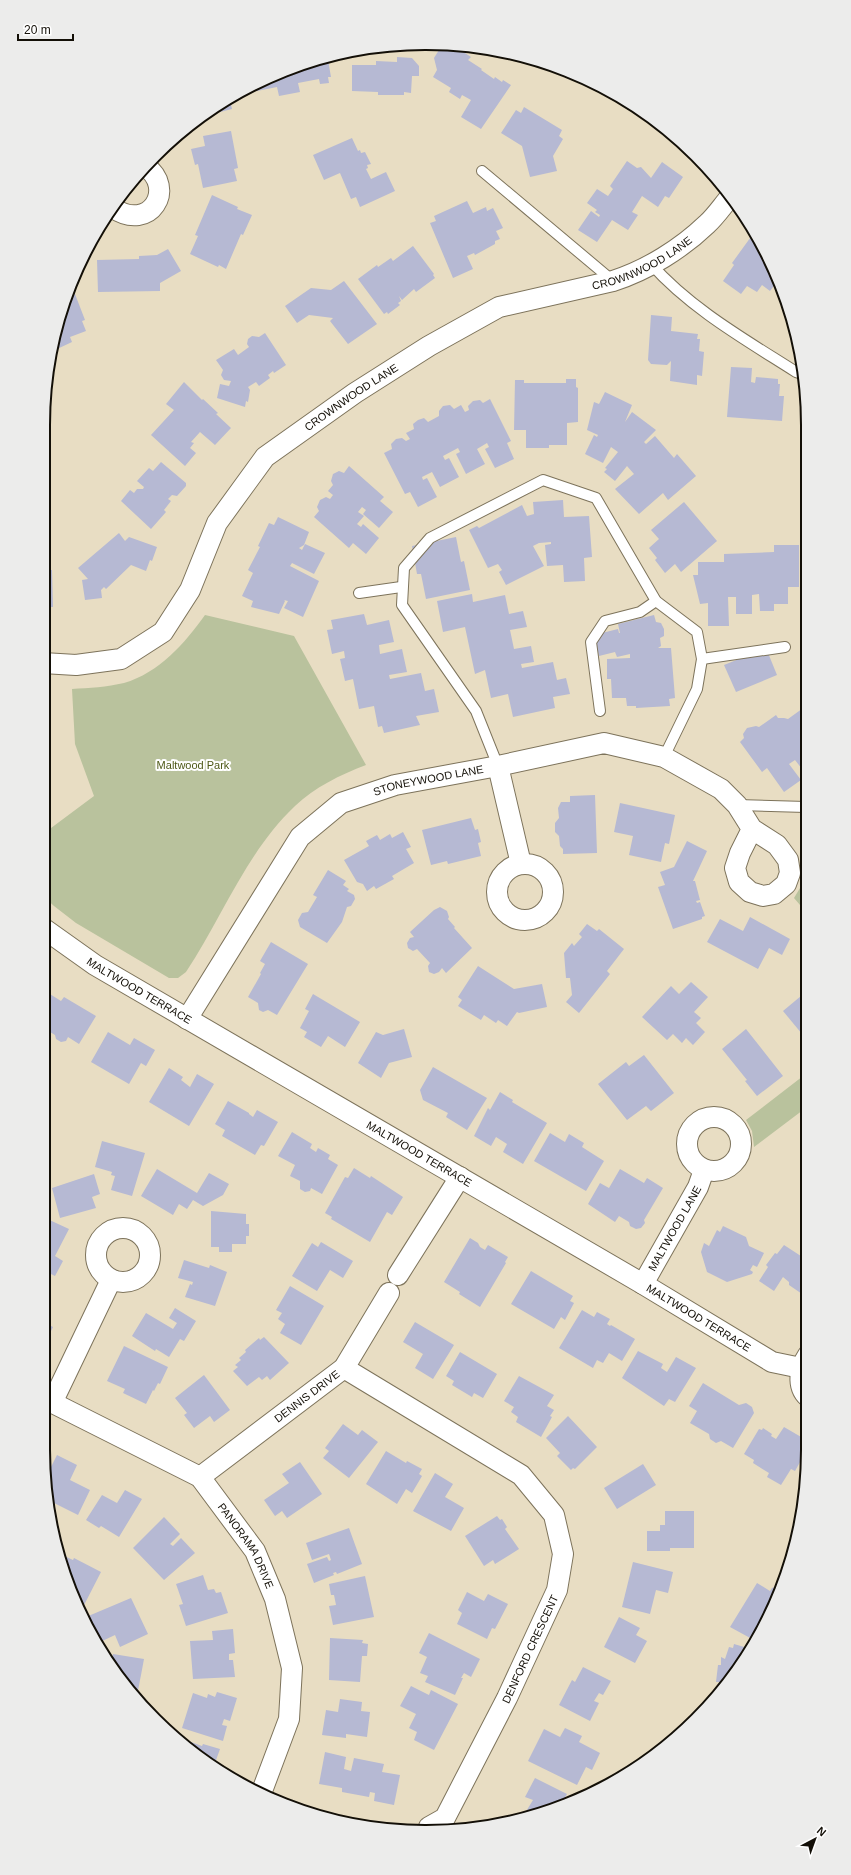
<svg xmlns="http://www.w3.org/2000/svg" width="851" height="1875" viewBox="0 0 851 1875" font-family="Arial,sans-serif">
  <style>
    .green { fill: #b9c29d }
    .building { fill: #b6b9d3 }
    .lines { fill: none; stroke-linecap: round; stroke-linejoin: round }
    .lane-casing { stroke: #7d735b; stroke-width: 12 }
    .street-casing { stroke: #7d735b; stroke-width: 22 }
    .lane { stroke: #fff; stroke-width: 10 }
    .street { stroke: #fff; stroke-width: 20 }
    .labels { text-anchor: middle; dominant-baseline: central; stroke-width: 4; stroke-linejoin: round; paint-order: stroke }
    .street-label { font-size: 11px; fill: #130f07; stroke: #fff }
    .park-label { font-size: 11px; fill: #4e5917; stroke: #fff }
    .rim { fill: none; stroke: #130f07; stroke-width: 2 }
  </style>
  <rect width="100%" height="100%" fill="#e8ddc3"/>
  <g class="green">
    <path d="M205 615 294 636 366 765C340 775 315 787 295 806 247 851 222 918 186 972L178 978H169L76 923 54 906 43 896V834L94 796 75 744 72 689C89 688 107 687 124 683 159 673 185 643 205 615Z"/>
    <path d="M805 872 806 873V912L794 898 803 883Z"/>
    <path d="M807 1073V1107L754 1147 752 1131 746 1120Z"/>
  </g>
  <g class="building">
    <path d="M456 47 471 57 468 60 482 69 481 70 494 79 495 77 502 82 503 80 511 85 481 129 461 117 471 100 462 95 460 99 449 92 451 88 433 77 437 70 434 58 439 50Z"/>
    <path d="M326 56 327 60H328L331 77H328L329 83 320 84 319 79 298 83 300 92 279 96 277 87 257 91V82Z"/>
    <path d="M397 57 412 58 419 66V76H412L411 93 404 92V95H378V92L352 91V65H376V61L397 62Z"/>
    <path d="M230 100 232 109 220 112 218 106Z"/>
    <path d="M524 107 562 130 559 136 563 139 553 156 557 171 530 177 522 146 501 133 516 110 521 113Z"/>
    <path d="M231 131 238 168 234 169 237 181 203 188 198 164 195 165 191 149 205 146 203 136Z"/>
    <path d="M352 138 358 151 360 150 361 153 365 152 371 164 367 165 368 168 366 169 371 179 386 172 395 191 360 207 356 197 351 199 340 173 324 180 313 155Z"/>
    <path d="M627 161 637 168 641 167 651 178 662 162 683 177 669 198 665 196 658 207 642 196 632 212 638 215 628 230 612 220 597 242 578 230 591 211 599 217 600 215 595 212 597 210 587 203 597 189 608 196 613 189 610 186Z"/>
    <path d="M212 195 238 207 237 209 252 215 243 235 241 234 226 269 219 265 218 267 190 254 198 236 195 235Z"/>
    <path d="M467 201 473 213 486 207 487 211 493 208 503 228 496 231 500 239 495 241V244L475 255 474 253 467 256 473 269 453 278 430 223 436 221 434 216Z"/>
    <path d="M753 234 779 279 770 291 762 285 757 292 747 286 741 294 723 281 734 265 732 263Z"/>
    <path d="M413 246 434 274 433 275 435 278 416 292 414 289 402 300 399 296 401 301 398 303 400 305 388 314 387 312 384 314 358 279 377 265 378 267 391 258 393 261Z"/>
    <path d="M168 249 181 271 160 283V291L98 292 97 260 139 259V256L157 255Z"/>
    <path d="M344 281 377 324 348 344 330 321 333 318 309 315 297 323 285 306 311 288 331 290Z"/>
    <path d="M75 294 85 320 82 321 86 331 70 337 72 342 55 350 63 302 66 297Z"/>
    <path d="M651 315 672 317 671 331 698 334 697 339H700L699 351 704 352 702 376 697 375V385L670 381 671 361 667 365 651 364 648 360Z"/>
    <path d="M265 333 286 365 274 373 273 371 268 375 270 378 259 386 256 382 248 387 250 390 248 402 246 401 245 407 217 398 220 384 229 386 231 381 224 380 221 375 223 370 216 360 234 349 238 355 249 347 247 344 248 339 252 336 259 337Z"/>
    <path d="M731 367 752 368 751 382 755 383 756 377 778 379V384H780L779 396H784L782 421 727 417Z"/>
    <path d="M566 379H576V387L578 388V422L567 423V445H549V448H526V430H514L515 380H524V383H566Z"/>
    <path d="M184 382 202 400 203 399 218 413 216 414 231 428 215 445 200 432 191 442 194 443 190 448 196 453 185 466 151 435 174 410 166 404Z"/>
    <path d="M605 392 632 405 625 422 632 412 656 430 644 442 646 444 655 436 674 458 677 454 696 476 668 500 663 493 639 514 615 489 634 474 627 466 615 481 604 472 607 469 605 468 618 452 611 447 603 463 585 454 594 435 597 437 598 435 587 430 594 402 599 404Z"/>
    <path d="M490 399 511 441 507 443 514 459 495 468 485 449 489 447 487 443 477 449 485 464 466 474 456 454 460 452 458 448 443 456 445 460 449 458 459 477 440 487 432 472 422 477 423 480 427 478 437 497 418 507 410 492 405 494 384 453 392 449 391 444 396 439 402 438 406 441 410 439 406 433 414 429 413 424 418 420 424 418 428 422 439 416V411L443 406 450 405 454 409 461 405 465 412 469 410 468 406 473 401 480 400 483 403Z"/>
    <path d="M805 410V427H804L800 411Z"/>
    <path d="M161 462 186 483V486L177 496 172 495 168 499 171 501 164 510 166 512 151 529 121 501 130 490 134 493 137 489H143L144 487 137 481 149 468 153 471Z"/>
    <path d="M349 466 384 497 380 501 393 512 379 528 363 514 366 510 362 507 358 512 364 516 357 524 361 527 363 524 379 538 366 554 353 543 349 548 314 517 319 511 317 507 320 500 326 497 330 499 333 495 328 491 333 485 331 481 333 474 339 471 344 473Z"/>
    <path d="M563 500 564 517 589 516 592 557 584 558 585 581 564 582 563 565 547 566 545 545 551 544V542L539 543 533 546 544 566 506 585 499 572 502 570 498 564 488 568 469 530 477 526 479 528 522 505 527 516 534 514 533 502Z"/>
    <path d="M684 502 717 541 681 572 675 564 665 573 655 560 657 558 649 548 659 539 651 530Z"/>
    <path d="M278 517 309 532 304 545 299 548 302 550 305 544 325 553 314 574 292 563 290 566 319 581 303 617 284 608 288 601 284 600 285 601 279 614 251 607 253 601 242 596 253 573 248 570 260 547 258 546 269 523 274 525Z"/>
    <path d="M119 533 125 541 129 537 157 547 152 561 150 560 146 571 131 565 106 589 104 587 101 590 102 598 85 600 82 580 88 579 78 568Z"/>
    <path d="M456 537 461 562 464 561 470 590 426 599 421 574H417L412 546Z"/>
    <path d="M774 545H799V587H788V604H774V611H760L759 594 752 595V614H736V597H728L729 626H708V603L700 604 693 575H698V562H724V554L774 552Z"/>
    <path d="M43 570H52L53 607H43Z"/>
    <path d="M472 594 473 602 505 595 509 614 523 611 527 627 510 630 514 649 531 646 534 662 521 664 522 668 553 662 557 680 566 678 570 694 553 697 555 708 513 717 508 694 491 698 485 670 475 674 465 627 443 632 437 601Z"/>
    <path d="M364 614 367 625 389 620 394 642 379 645 380 654 402 649 407 672 389 675 390 679 421 673 425 691 434 689 439 712 416 716 420 725 384 733 382 726 378 727 374 706 359 709 353 679 345 681 340 659 345 658 344 651 332 654 327 630 333 629 331 620Z"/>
    <path d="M654 615 656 622 661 623 664 629V636L660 638 661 646 658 648H671L675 698 669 699 670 706 636 708V706H627L626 698H612L611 679H607V659L630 658V654L617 657 615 652 599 656 594 635 618 629 619 633H620L618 624Z"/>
    <path d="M766 648 777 675 736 692 724 665Z"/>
    <path d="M806 706V774L795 760 789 764 801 780 784 792 767 768 762 772 740 742 744 738 743 734 747 728 756 726 759 727 776 715 778 718H784L788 719Z"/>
    <path d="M43 777 49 797 44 819H43Z"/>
    <path d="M595 795 597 853 563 854V849L560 846 559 836 555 832V823L559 818 558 808 561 802H570V796Z"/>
    <path d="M620 803 675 815 669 844 665 843 661 862 629 855 633 836 614 832Z"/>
    <path d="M471 818 475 830 478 829 481 842 478 843 481 856 448 864 447 861 431 865 422 830Z"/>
    <path d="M403 832 411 847 406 849 414 863 392 876 394 879 376 889 374 886 367 891 363 884 357 882 344 860 369 846 366 841 377 835 380 840 390 834 392 838Z"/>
    <path d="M687 841 707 851 693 881H695L700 900 696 901 697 903 700 902 705 916 702 917V919L673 929 658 887 665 885 660 872 674 867Z"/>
    <path d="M328 870 346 881 343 885 349 889 347 891 354 895 355 899 351 906 347 907 342 922 327 943 300 927 298 920 302 913 308 912 317 897 313 895Z"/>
    <path d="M440 907 447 911 449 917 448 919 455 927 454 928 472 948 446 973 442 968 439 972 434 974 429 972 428 966 430 963 417 949 413 951 408 948 407 943 410 938 414 937 410 932 434 910Z"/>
    <path d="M750 917 790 939 782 955 769 948 758 969 707 942 720 919 743 931Z"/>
    <path d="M587 924 597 931 599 929 624 949 607 971 610 974 579 1013 566 1002 572 995 570 978H566L564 953 572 943 574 946 582 937 579 934Z"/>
    <path d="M271 942 308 964 277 1015 268 1010 263 1012 259 1010 258 1003 248 997 261 974 260 973 265 964 260 961Z"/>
    <path d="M478 966 514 989 542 984 547 1007 519 1013 517 1012 507 1026 498 1020 496 1023 484 1015 481 1020 458 1006 462 1000 458 997Z"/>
    <path d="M691 982 708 997 694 1012 701 1018 696 1023 705 1032 693 1045 686 1038 682 1043 673 1034 667 1040 642 1017 671 986 679 994Z"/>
    <path d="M45 991 61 1001 64 997 96 1016 79 1044 68 1037 66 1041 61 1042 56 1039 55 1035 45 1029 49 1022 43 1019V995Z"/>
    <path d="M807 991V1040L783 1011Z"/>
    <path d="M313 994 360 1022 345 1047 328 1036 321 1047 304 1037 307 1032 300 1028 309 1011 305 1009Z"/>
    <path d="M404 1029 412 1057 389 1063 381 1078 358 1063 376 1032 383 1035Z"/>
    <path d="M746 1029 783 1076 757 1096 745 1081 747 1080 722 1049Z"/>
    <path d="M108 1032 130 1045 134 1038 155 1050 146 1066 141 1063 129 1084 91 1062Z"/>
    <path d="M644 1055 674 1093 651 1111 646 1106 627 1120 598 1084 626 1062 629 1066Z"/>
    <path d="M433 1067 487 1098 467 1130 446 1117 448 1113 423 1100 420 1090Z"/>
    <path d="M169 1068 183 1077 181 1080 190 1087 197 1074 214 1084 189 1126 149 1102Z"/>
    <path d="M500 1092 513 1100 512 1102 547 1123 523 1164 503 1152 507 1144 496 1137 491 1146 474 1136 488 1108 490 1110Z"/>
    <path d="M228 1101 249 1113V1114L253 1117 257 1110 278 1122 264 1146 261 1145 255 1155 222 1136 225 1130 215 1124Z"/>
    <path d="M292 1132 312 1144 310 1148 316 1152 318 1148 330 1155 328 1159 338 1165 322 1194 311 1188 310 1191 305 1192 300 1189V1181L290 1176 295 1165 278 1156Z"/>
    <path d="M550 1133 565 1142 569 1134 584 1143 582 1147 604 1161 586 1191 534 1161Z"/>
    <path d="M102 1141 145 1153 132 1196 111 1190 115 1176 111 1175 112 1172 95 1167Z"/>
    <path d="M354 1168 370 1178 371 1176 403 1197 392 1215 387 1212 370 1242 331 1219 332 1217 325 1213 345 1177 348 1178Z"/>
    <path d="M157 1169 197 1193 209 1173 229 1184 223 1195 203 1206 193 1200 187 1209 179 1204 173 1215 141 1196Z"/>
    <path d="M620 1169 644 1183 647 1178 663 1188 644 1220 645 1223 641 1228 636 1229 630 1226 629 1222 619 1216 615 1222 588 1204 600 1183 609 1188Z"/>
    <path d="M94 1174 100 1194 92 1197 96 1208 60 1218 52 1188Z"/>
    <path d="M211 1211 246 1214V1224H249V1236H246V1244H232V1252H219V1247H211Z"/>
    <path d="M43 1217 69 1229 55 1256 63 1261 55 1276 43 1270Z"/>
    <path d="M723 1226 746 1237 749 1246 764 1253 757 1267 753 1265 750 1270 753 1272 752 1274 727 1282 707 1272 701 1252 704 1243 709 1246 717 1230 720 1232Z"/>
    <path d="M470 1238 478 1243 480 1247 485 1250 488 1245 508 1257 505 1262 506 1263 480 1307 459 1294 460 1292 444 1282Z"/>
    <path d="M321 1242 353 1261 343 1278 330 1270 317 1291 292 1276 312 1243 318 1247Z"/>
    <path d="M784 1245 807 1260 808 1294 805 1296 789 1285V1282L783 1277 774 1291 759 1281 768 1267 766 1265 775 1253 777 1254Z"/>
    <path d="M184 1260 209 1268 210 1265 227 1272 215 1306 185 1297 190 1284 192 1285 193 1282 178 1278Z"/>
    <path d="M531 1271 573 1296 570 1301 574 1303 565 1320 561 1317 554 1329 511 1304Z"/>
    <path d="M290 1286 324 1306 301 1345 280 1333 285 1324 278 1319 282 1313 276 1310Z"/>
    <path d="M43 1300 48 1303 43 1314Z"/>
    <path d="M175 1308 196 1321 184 1341 180 1339 169 1357 156 1349 155 1351 132 1336 146 1313 173 1329 177 1323 169 1318Z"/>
    <path d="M582 1310 594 1317 597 1312 610 1319 607 1324 610 1326 611 1325 635 1339 622 1361 609 1353 603 1363 597 1360 593 1368 559 1348Z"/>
    <path d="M43 1322 53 1327 43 1347Z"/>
    <path d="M415 1322 454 1345 433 1379 415 1368 423 1354 403 1342Z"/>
    <path d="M264 1337 289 1363 270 1380 267 1376 262 1380 259 1377 247 1386 233 1371 238 1367 235 1365 241 1360 239 1358 246 1352 245 1350 259 1338 260 1340Z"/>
    <path d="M124 1346 168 1367 160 1384 158 1383 154 1391 153 1390 146 1404 123 1393 125 1389 107 1381Z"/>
    <path d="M638 1351 663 1364 661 1368 667 1372 676 1357 696 1368 675 1402 669 1399 664 1406 622 1378Z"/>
    <path d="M460 1352 497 1374 483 1398 474 1393 472 1397 452 1385 454 1381 446 1376Z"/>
    <path d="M204 1375 230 1410 214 1422 210 1416 194 1428 184 1415 187 1413 175 1398Z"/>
    <path d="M519 1376 554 1395 547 1406 554 1410 550 1416 552 1417 541 1437 516 1422 518 1417 511 1412 514 1407 504 1401Z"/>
    <path d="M703 1383 739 1405 746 1403 752 1407 754 1413 733 1448 721 1441 716 1443 710 1439 709 1434 690 1423 697 1411 689 1406Z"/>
    <path d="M568 1416 597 1447 575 1469 573 1468 571 1470 557 1456 560 1453 546 1438Z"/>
    <path d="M343 1424 358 1435 362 1430 378 1442 349 1478 323 1458 329 1451 325 1448Z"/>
    <path d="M784 1427 808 1441V1448L795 1471 791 1469 781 1485 767 1477 769 1473 753 1463 754 1460 744 1454 759 1429 762 1430 763 1428 772 1434 771 1436 776 1439Z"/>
    <path d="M386 1451 406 1463 407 1461 422 1469 419 1474 422 1476 412 1493 406 1489 397 1504 366 1484Z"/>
    <path d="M57 1455 77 1465 70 1480 90 1490 78 1515 52 1502 47 1475Z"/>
    <path d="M300 1462 322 1494 287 1518 282 1511 275 1516 264 1500 289 1483 282 1474Z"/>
    <path d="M643 1464 656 1485 617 1509 604 1488Z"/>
    <path d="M435 1473 453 1484 445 1497 464 1508 451 1531 413 1511Z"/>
    <path d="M125 1490 142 1499 119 1537 101 1526 99 1528 86 1520 102 1495 117 1503Z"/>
    <path d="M665 1511H694V1548H670V1551H647V1531H660V1525H665Z"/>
    <path d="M497 1516 500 1520 502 1519 507 1527 505 1529 519 1549 495 1564 493 1560 484 1566 465 1536Z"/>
    <path d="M164 1517 180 1534 170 1544 173 1546 181 1538 195 1553 164 1580 133 1548Z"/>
    <path d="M349 1528 362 1564 337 1574 336 1572 333 1573 334 1575 314 1583 307 1564 327 1557 329 1561 331 1560 329 1554 312 1560 306 1543Z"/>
    <path d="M60 1554 73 1560 74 1558 101 1572 81 1611 63 1573Z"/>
    <path d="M633 1562 673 1572 668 1593 656 1590 650 1614 622 1607Z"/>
    <path d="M203 1575 208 1590 214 1589 216 1593 221 1592 228 1613 186 1626 179 1605 183 1604 176 1584Z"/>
    <path d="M365 1576 374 1617 333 1625 329 1606 336 1605 334 1595H331L329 1584Z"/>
    <path d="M757 1583 770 1591 772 1588 775 1587 780 1590 760 1635 756 1632 752 1639 730 1627Z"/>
    <path d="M467 1592 484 1601 488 1594 508 1604 495 1629 492 1628 487 1639 457 1624 462 1613 458 1610Z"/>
    <path d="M131 1598 148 1634 120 1647 115 1635 98 1643 86 1617Z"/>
    <path d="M619 1617 640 1628 636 1635 647 1641 635 1663 604 1647Z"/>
    <path d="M233 1629 235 1653 229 1654V1660H233L235 1677 193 1679 190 1641 213 1640 212 1631Z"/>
    <path d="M429 1633 480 1659 471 1677 464 1673 461 1678H463L455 1695 425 1682 428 1676 420 1673 427 1657 419 1653Z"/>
    <path d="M330 1638 363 1640 362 1643 368 1644 367 1656H362L360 1682 329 1680Z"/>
    <path d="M734 1644 751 1649 721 1690 718 1691 719 1682H716L718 1665H721V1657L725 1659 729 1647 733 1648Z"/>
    <path d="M113 1654 144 1659 137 1696 133 1695 111 1665Z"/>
    <path d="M583 1667 611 1681 603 1695 599 1693 594 1701 599 1703 590 1721 559 1705 572 1680 575 1682Z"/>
    <path d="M411 1686 429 1695 431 1690 458 1704 434 1750 414 1740 417 1732 409 1728 416 1714 400 1706Z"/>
    <path d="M217 1692 237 1698 230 1721 224 1719 222 1725 227 1726 223 1741 182 1728 193 1693 207 1698 208 1694 215 1697Z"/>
    <path d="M340 1699 362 1702 361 1711 370 1712 367 1737 346 1734V1738L322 1735 326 1710 338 1712Z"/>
    <path d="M565 1728 582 1736 579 1742 600 1753 592 1770 586 1767 577 1785 528 1761 544 1729 560 1737Z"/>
    <path d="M191 1742 202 1746 203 1744 220 1749 215 1763 222 1765 221 1770 190 1744Z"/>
    <path d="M325 1752 346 1757 344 1769 351 1771 354 1758 384 1764 382 1772 400 1775 394 1805 374 1801 375 1793 370 1792 369 1797 342 1792V1788L319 1784Z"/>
    <path d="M535 1778 567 1794 564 1799 570 1802 548 1812 522 1818 533 1800 525 1797Z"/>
  </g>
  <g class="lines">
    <g class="lane-casing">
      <g id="lane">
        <path d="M482 171 613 281"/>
        <path d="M651 264C691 309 746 340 796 372L805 375"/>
        <path d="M359 593 401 587"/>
        <path d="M702 659 785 647"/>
        <path d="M600 711 591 642 605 621 640 612 656 601"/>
        <path d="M498 766 476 711 402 605 404 568 430 538 543 480 596 498 656 601 697 632 702 659 697 689 664 757"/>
        <path d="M737 805 806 807"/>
      </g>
    </g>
    <g class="street-casing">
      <g id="street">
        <path d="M113 208C150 233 177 188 145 166"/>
        <path id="s1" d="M43 663 76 665 121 659 163 632 190 590 217 523 265 457 355 393 429 346 499 307 613 281C647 270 681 249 707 224 716 216 723 205 731 196"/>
        <path d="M498 766 521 864"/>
        <circle cx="525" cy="892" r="28"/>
        <path id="s2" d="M43 928 95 965 643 1284 772 1362 801 1368"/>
        <path id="s3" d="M187 1019 300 837 341 803 395 785 498 766 604 743 664 757 721 789 737 805 752 829 777 845 788 860 790 873 786 884 774 894 763 896 750 892 739 882 735 868 740 853 752 829"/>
        <circle cx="714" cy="1144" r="27"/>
        <circle cx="123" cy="1255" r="27"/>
        <path d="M398 1275 460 1177"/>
        <path id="s4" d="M643 1284 698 1187 704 1170"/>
        <path d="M808 1355C800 1367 796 1386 808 1397"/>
        <path d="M344 1368 521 1475 554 1515 563 1554 557 1590 507 1698 445 1818 429 1827"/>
        <path id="s5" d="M43 1398 200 1477 255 1551 275 1599 292 1668 289 1719 262 1791"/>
        <path d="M52 1403 111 1280"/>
        <path id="s6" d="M200 1477 344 1368 389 1293"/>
      </g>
    </g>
    <use href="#lane" class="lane"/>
    <use href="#street" class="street"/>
  </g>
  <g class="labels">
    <g class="street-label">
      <text stroke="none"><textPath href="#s1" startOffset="761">CROWNWOOD LANE</textPath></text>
      <text stroke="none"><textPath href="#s1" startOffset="437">CROWNWOOD LANE</textPath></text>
      <text stroke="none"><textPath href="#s3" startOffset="358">STONEYWOOD LANE</textPath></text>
      <text stroke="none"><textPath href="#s2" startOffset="115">MALTWOOD TERRACE</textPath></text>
      <text stroke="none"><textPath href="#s2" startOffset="439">MALTWOOD TERRACE</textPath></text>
      <text stroke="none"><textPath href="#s4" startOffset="64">MALTWOOD LANE</textPath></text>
      <text stroke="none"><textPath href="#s2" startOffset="763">MALTWOOD TERRACE</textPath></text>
      <text stroke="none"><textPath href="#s6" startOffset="134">DENNIS DRIVE</textPath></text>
      <text stroke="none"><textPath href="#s5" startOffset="259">PANORAMA DRIVE</textPath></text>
      <text transform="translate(530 1649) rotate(-65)">DENFORD CRESCENT</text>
    </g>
    <g class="park-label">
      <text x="193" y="765">Maltwood Park</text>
    </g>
  </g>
  <path d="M0 0H851V1875H0ZM425 50H426A375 375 0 0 1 801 425V1450A375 375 0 0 1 426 1825H425A375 375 0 0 1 50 1450V425A375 375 0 0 1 425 50Z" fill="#ececeb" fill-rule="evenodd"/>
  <path class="rim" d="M425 50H426A375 375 0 0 1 801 425V1450A375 375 0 0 1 426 1825H425A375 375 0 0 1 50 1450V425A375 375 0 0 1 425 50Z"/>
  <g transform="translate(815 1839) rotate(41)" stroke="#ffffff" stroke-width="3" paint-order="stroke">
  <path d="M0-3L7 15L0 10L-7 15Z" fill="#130f07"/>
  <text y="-6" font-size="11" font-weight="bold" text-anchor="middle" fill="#130f07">N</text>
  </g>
  <path d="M18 34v6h55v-6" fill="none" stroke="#130f07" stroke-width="2"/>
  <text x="24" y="34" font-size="12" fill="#130f07" stroke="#ffffff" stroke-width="3" paint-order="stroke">20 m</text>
</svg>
